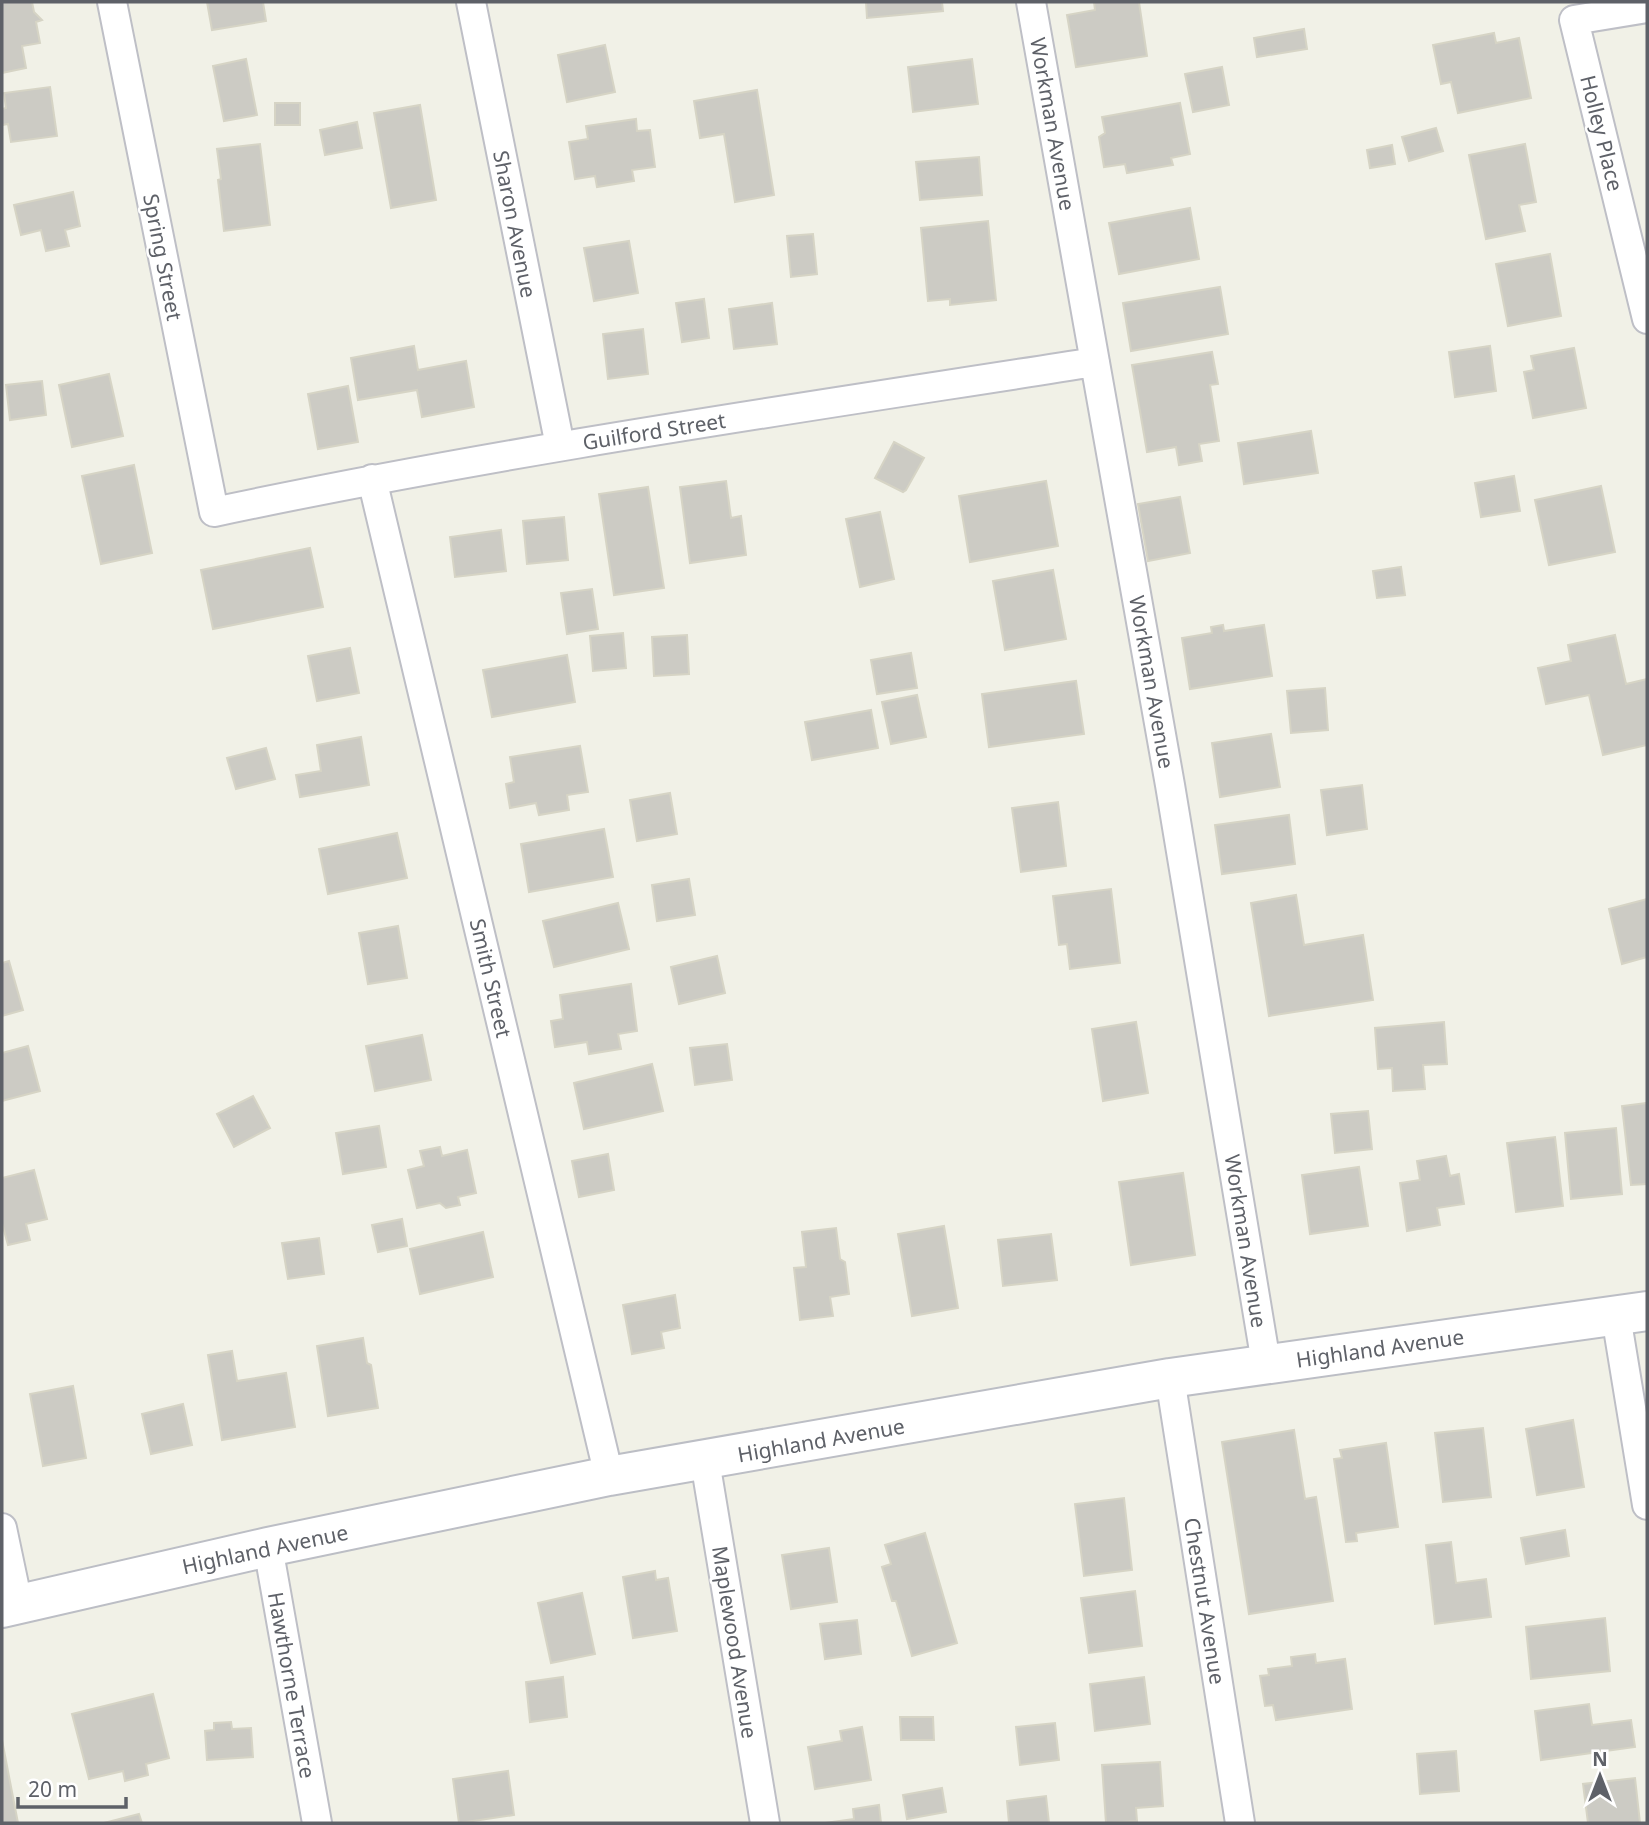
<svg xmlns="http://www.w3.org/2000/svg" width="1649" height="1825" font-family="'Noto Sans',sans-serif">
<style>
.building{fill:#cccbc4;stroke:#d6d4c5;stroke-width:2}
.lines{fill:none;stroke-linecap:round;stroke-linejoin:round}
.street-casing{stroke:#bebfc6;stroke-width:32}
.secondary-casing{stroke:#bcbec5;stroke-width:42}
.street{stroke:#fff;stroke-width:28}
.secondary{stroke:#fff;stroke-width:38}
.labels{text-anchor:middle;dominant-baseline:central;stroke-width:5;stroke-linejoin:round;paint-order:stroke}
.street-label{font-size:21px;fill:#5e6168;stroke:#fff}
</style>
<rect width="100%" height="100%" fill="#f1f1e7"/>
<path class="building" d="M 2,2 L 32,2 L 34,12 L 42,20 L 36,22 L 40,43 L 22,46 L 26,68 L 2,73 Z
M 207,2 L 263,2 L 266,21 L 212,30 Z
M 866,2 L 942,2 L 943,11 L 867,18 Z
M 1094,2 L 1139,2 L 1147,56 L 1076,67 L 1067,15 L 1095,10 Z
M 1304,29 L 1307,49 L 1257,57 L 1254,38 Z
M 1494,33 L 1496,43 L 1519,38 L 1531,98 L 1458,113 L 1451,82 L 1441,84 L 1433,45 Z
M 605,45 L 615,92 L 567,102 L 558,55 Z
M 246,59 L 257,115 L 224,121 L 213,66 Z
M 972,59 L 978,104 L 913,112 L 908,67 Z
M 1222,67 L 1229,105 L 1193,112 L 1185,74 Z
M 50,87 L 57,136 L 11,142 L 8,124 L 2,125 L 2,109 L 6,108 L 4,93 Z
M 757,90 L 774,195 L 735,202 L 724,134 L 700,138 L 694,101 Z
M 275,103 L 300,103 L 300,125 L 275,125 Z
M 1180,103 L 1190,154 L 1171,158 L 1173,165 L 1127,173 L 1125,164 L 1104,167 L 1099,137 L 1105,133 L 1102,117 Z
M 420,105 L 436,200 L 391,208 L 374,113 Z
M 636,119 L 637,131 L 650,130 L 655,167 L 632,170 L 634,181 L 597,187 L 595,176 L 575,179 L 569,142 L 588,139 L 586,126 Z
M 357,122 L 362,148 L 325,155 L 320,130 Z
M 1436,128 L 1443,151 L 1409,161 L 1402,137 Z
M 260,144 L 270,225 L 224,231 L 218,180 L 221,179 L 217,149 Z
M 1525,144 L 1536,202 L 1519,205 L 1525,231 L 1486,239 L 1469,155 Z
M 1392,145 L 1395,164 L 1370,168 L 1367,150 Z
M 979,157 L 982,195 L 920,200 L 916,162 Z
M 73,192 L 80,226 L 65,230 L 69,246 L 46,251 L 41,230 L 21,235 L 14,205 Z
M 1190,208 L 1199,259 L 1119,274 L 1109,223 Z
M 988,221 L 996,300 L 950,305 L 950,299 L 928,301 L 921,228 Z
M 813,234 L 817,274 L 791,277 L 787,236 Z
M 629,241 L 638,293 L 594,301 L 584,248 Z
M 1550,254 L 1561,316 L 1508,326 L 1496,264 Z
M 1220,287 L 1228,334 L 1131,351 L 1123,303 Z
M 704,299 L 709,338 L 682,342 L 676,303 Z
M 772,303 L 777,344 L 734,349 L 729,309 Z
M 643,329 L 648,374 L 608,379 L 603,334 Z
M 414,346 L 418,370 L 466,361 L 474,407 L 422,417 L 417,390 L 358,400 L 351,358 Z
M 1490,346 L 1496,391 L 1455,397 L 1449,352 Z
M 1574,348 L 1586,408 L 1533,418 L 1524,372 L 1534,370 L 1531,356 Z
M 1212,352 L 1218,384 L 1210,385 L 1219,441 L 1199,444 L 1202,461 L 1179,465 L 1176,447 L 1147,452 L 1132,365 Z
M 109,374 L 123,436 L 72,447 L 59,385 Z
M 42,381 L 46,415 L 10,420 L 6,385 Z
M 348,386 L 358,442 L 318,449 L 308,394 Z
M 1311,431 L 1318,473 L 1244,484 L 1238,443 Z
M 894,442 L 924,458 L 906,490 L 903,492 L 875,478 Z
M 134,465 L 152,553 L 101,564 L 82,476 Z
M 1514,476 L 1520,511 L 1481,517 L 1475,483 Z
M 726,481 L 731,518 L 741,516 L 746,555 L 690,563 L 680,487 Z
M 1046,481 L 1058,546 L 970,562 L 959,496 Z
M 1601,486 L 1615,552 L 1549,565 L 1535,500 Z
M 648,487 L 664,588 L 614,595 L 599,494 Z
M 1180,497 L 1190,553 L 1148,561 L 1138,504 Z
M 880,512 L 894,579 L 860,587 L 846,519 Z
M 564,517 L 568,560 L 527,564 L 523,521 Z
M 501,530 L 506,571 L 455,577 L 450,537 Z
M 310,548 L 323,607 L 213,629 L 201,570 Z
M 1401,567 L 1405,595 L 1377,598 L 1373,571 Z
M 1053,570 L 1066,639 L 1005,650 L 993,581 Z
M 592,589 L 598,629 L 567,634 L 561,593 Z
M 1223,625 L 1224,631 L 1264,625 L 1272,676 L 1190,689 L 1182,638 L 1212,633 L 1211,627 Z
M 623,633 L 626,668 L 593,671 L 590,636 Z
M 687,635 L 689,674 L 654,676 L 652,637 Z
M 1615,635 L 1626,684 L 1647,679 L 1647,745 L 1603,755 L 1589,695 L 1546,704 L 1538,668 L 1571,661 L 1568,645 Z
M 350,648 L 359,693 L 317,701 L 308,656 Z
M 911,653 L 917,688 L 877,694 L 871,660 Z
M 567,655 L 575,702 L 492,717 L 483,670 Z
M 1076,681 L 1084,734 L 989,747 L 982,694 Z
M 1325,688 L 1328,730 L 1291,733 L 1287,691 Z
M 917,695 L 926,737 L 891,744 L 882,702 Z
M 871,710 L 878,748 L 812,760 L 805,722 Z
M 1271,734 L 1280,787 L 1220,797 L 1212,743 Z
M 361,737 L 369,785 L 300,797 L 296,775 L 321,771 L 317,745 Z
M 580,746 L 588,792 L 567,795 L 569,810 L 539,815 L 536,803 L 510,808 L 506,784 L 514,782 L 510,757 Z
M 266,748 L 275,779 L 236,789 L 227,758 Z
M 1362,785 L 1367,829 L 1327,835 L 1321,790 Z
M 670,793 L 677,834 L 637,841 L 630,800 Z
M 1058,802 L 1066,866 L 1021,872 L 1012,808 Z
M 1289,815 L 1295,864 L 1222,874 L 1215,825 Z
M 604,829 L 613,877 L 529,892 L 521,844 Z
M 397,833 L 407,878 L 328,894 L 319,849 Z
M 689,879 L 695,915 L 657,921 L 652,885 Z
M 1111,889 L 1120,963 L 1070,969 L 1067,944 L 1059,945 L 1053,896 Z
M 1296,895 L 1304,945 L 1363,935 L 1373,1000 L 1269,1016 L 1251,903 Z
M 1647,899 L 1647,957 L 1622,964 L 1609,909 Z
M 618,903 L 629,949 L 554,967 L 543,921 Z
M 398,926 L 407,978 L 368,984 L 359,933 Z
M 717,956 L 725,993 L 679,1004 L 671,967 Z
M 9,961 L 23,1010 L 2,1016 L 2,963 Z
M 631,984 L 637,1031 L 618,1034 L 621,1049 L 589,1054 L 587,1042 L 555,1047 L 551,1021 L 563,1019 L 560,995 Z
M 1136,1022 L 1148,1093 L 1103,1101 L 1092,1029 Z
M 1444,1022 L 1447,1064 L 1423,1065 L 1425,1089 L 1393,1091 L 1392,1068 L 1378,1069 L 1375,1028 Z
M 422,1035 L 431,1080 L 375,1091 L 366,1046 Z
M 727,1044 L 732,1080 L 695,1085 L 690,1048 Z
M 28,1046 L 40,1091 L 2,1101 L 2,1053 Z
M 652,1064 L 663,1111 L 584,1129 L 574,1083 Z
M 253,1096 L 270,1128 L 234,1147 L 217,1114 Z
M 1647,1103 L 1647,1184 L 1631,1185 L 1622,1106 Z
M 1368,1111 L 1372,1149 L 1335,1153 L 1331,1114 Z
M 379,1126 L 386,1167 L 343,1174 L 336,1133 Z
M 1616,1128 L 1622,1194 L 1571,1199 L 1565,1133 Z
M 1555,1137 L 1563,1206 L 1516,1212 L 1507,1143 Z
M 440,1147 L 442,1156 L 467,1150 L 476,1193 L 458,1197 L 460,1205 L 446,1208 L 440,1203 L 417,1208 L 408,1170 L 424,1166 L 420,1151 Z
M 608,1154 L 614,1190 L 579,1197 L 572,1161 Z
M 1446,1156 L 1450,1176 L 1459,1174 L 1464,1204 L 1437,1208 L 1440,1225 L 1407,1231 L 1400,1183 L 1420,1180 L 1417,1161 Z
M 1359,1167 L 1368,1226 L 1310,1234 L 1302,1175 Z
M 34,1170 L 47,1219 L 26,1224 L 30,1240 L 8,1245 L 2,1223 L 2,1178 Z
M 1183,1173 L 1195,1255 L 1131,1265 L 1119,1182 Z
M 402,1219 L 407,1246 L 378,1252 L 372,1225 Z
M 944,1226 L 958,1308 L 912,1316 L 898,1234 Z
M 836,1228 L 840,1259 L 845,1262 L 849,1294 L 830,1297 L 833,1316 L 800,1320 L 794,1268 L 806,1267 L 802,1232 Z
M 483,1232 L 493,1277 L 420,1294 L 410,1249 Z
M 1051,1234 L 1057,1280 L 1003,1286 L 998,1240 Z
M 319,1238 L 324,1274 L 288,1279 L 282,1243 Z
M 675,1295 L 680,1328 L 661,1332 L 664,1348 L 632,1354 L 623,1305 Z
M 363,1338 L 367,1363 L 371,1365 L 378,1408 L 328,1416 L 317,1346 Z
M 232,1351 L 237,1381 L 286,1373 L 295,1427 L 222,1440 L 208,1355 Z
M 73,1386 L 86,1458 L 43,1466 L 30,1394 Z
M 183,1404 L 192,1445 L 151,1454 L 142,1414 Z
M 1573,1420 L 1584,1487 L 1537,1495 L 1526,1429 Z
M 1483,1428 L 1491,1497 L 1443,1502 L 1435,1433 Z
M 1294,1430 L 1305,1499 L 1316,1497 L 1333,1601 L 1249,1614 L 1222,1442 Z
M 1386,1443 L 1398,1527 L 1356,1533 L 1357,1541 L 1346,1542 L 1334,1459 L 1342,1458 L 1340,1450 Z
M 1124,1498 L 1132,1570 L 1084,1576 L 1075,1504 Z
M 1565,1530 L 1569,1556 L 1526,1564 L 1521,1538 Z
M 925,1533 L 957,1643 L 912,1656 L 896,1601 L 892,1601 L 882,1567 L 891,1564 L 885,1545 Z
M 1451,1542 L 1456,1583 L 1486,1579 L 1491,1617 L 1435,1624 L 1426,1545 Z
M 829,1548 L 837,1602 L 791,1609 L 782,1555 Z
M 655,1571 L 656,1580 L 668,1578 L 677,1631 L 633,1638 L 623,1577 Z
M 1135,1591 L 1142,1646 L 1089,1653 L 1081,1598 Z
M 582,1593 L 595,1654 L 551,1663 L 538,1603 Z
M 1605,1618 L 1610,1671 L 1531,1679 L 1526,1627 Z
M 857,1620 L 861,1654 L 825,1659 L 820,1624 Z
M 1315,1654 L 1316,1663 L 1345,1659 L 1352,1709 L 1276,1720 L 1273,1705 L 1265,1706 L 1260,1676 L 1269,1675 L 1268,1669 L 1292,1666 L 1291,1657 Z
M 563,1677 L 567,1717 L 530,1722 L 526,1682 Z
M 1144,1677 L 1150,1724 L 1095,1731 L 1090,1684 Z
M 153,1694 L 169,1758 L 146,1764 L 148,1775 L 125,1781 L 123,1771 L 89,1779 L 72,1714 Z
M 1589,1704 L 1592,1725 L 1631,1720 L 1635,1747 L 1541,1760 L 1535,1711 Z
M 900,1717 L 933,1717 L 934,1740 L 901,1740 Z
M 231,1722 L 232,1729 L 251,1728 L 253,1757 L 207,1760 L 205,1731 L 214,1730 L 214,1723 Z
M 1055,1723 L 1059,1760 L 1020,1765 L 1016,1727 Z
M 862,1727 L 871,1780 L 815,1789 L 808,1747 L 842,1741 L 840,1731 Z
M 2,1740 L 18,1823 L 2,1823 Z
M 1456,1751 L 1459,1791 L 1420,1794 L 1417,1754 Z
M 1160,1762 L 1163,1806 L 1136,1808 L 1137,1821 L 1106,1823 L 1102,1765 Z
M 508,1771 L 514,1815 L 459,1823 L 453,1779 Z
M 1635,1778 L 1640,1823 L 1588,1823 L 1583,1784 Z
M 942,1788 L 946,1812 L 907,1819 L 903,1795 Z
M 1046,1796 L 1049,1823 L 1009,1823 L 1007,1801 Z
M 879,1805 L 881,1823 L 825,1823 L 854,1819 L 853,1809 Z
M 139,1814 L 142,1823 L 104,1823 Z"/>
<g class="lines">
<g class="street-casing">
<path id="street" d="M 112,2 L 214,512 C 506,450 801,408 1095,362
M 471,2 L 560,446
M 1031,2 L 1170,785 L 1266,1363
M 1647,8 L 1574,20 L 1647,319
M 372,479 L 609,1476
M 1616,1316 L 1647,1505
M 1170,1378 L 1240,1823
M 705,1461 L 765,1823
M 2,1528 L 18,1604
M 268,1547 L 317,1823"/>
</g>
<g class="secondary-casing">
<path id="secondary" d="M 2,1608 L 268,1547 L 609,1476 L 1170,1378 L 1647,1311"/>
</g>
<use href="#street" class="street"/>
<use href="#secondary" class="secondary"/>
</g>
<g class="labels">
<g class="street-label">
<text transform="translate(1053 124) rotate(80)">Workman Avenue</text>
<text transform="translate(1602 133) rotate(76)">Holley Place</text>
<text transform="translate(515 224) rotate(79)">Sharon Avenue</text>
<text transform="translate(163 257) rotate(79)">Spring Street</text>
<text transform="translate(654 431) rotate(-9)">Guilford Street</text>
<text transform="translate(1152 682) rotate(80)">Workman Avenue</text>
<text transform="translate(491 978) rotate(77)">Smith Street</text>
<text transform="translate(1246 1241) rotate(81)">Workman Avenue</text>
<text transform="translate(1380 1348) rotate(-8)">Highland Avenue</text>
<text transform="translate(821 1440) rotate(-10)">Highland Avenue</text>
<text transform="translate(265 1549) rotate(-12)">Highland Avenue</text>
<text transform="translate(1205 1601) rotate(81)">Chestnut Avenue</text>
<text transform="translate(735 1642) rotate(81)">Maplewood Avenue</text>
<text transform="translate(292 1685) rotate(80)">Hawthorne Terrace</text>
</g>
</g>
<rect width="1649" height="1825" fill="none" stroke="#5e6168" stroke-width="7"/>
<g transform="translate(1600 1776)" stroke="#ffffff" stroke-width="5" paint-order="stroke">
<path d="M0-5L12 26L0 18L-12 26Z" fill="#5e6168"/>
<text y="-10" font-size="19" font-weight="bold" text-anchor="middle" fill="#5e6168">N</text>
</g>
<path d="M18 1797v10h108v-10" fill="none" stroke="#5e6168" stroke-width="3.5"/>
<text x="28" y="1797" font-size="21" fill="#5e6168" stroke="#ffffff" stroke-width="5" paint-order="stroke">20 m</text>
</svg>
